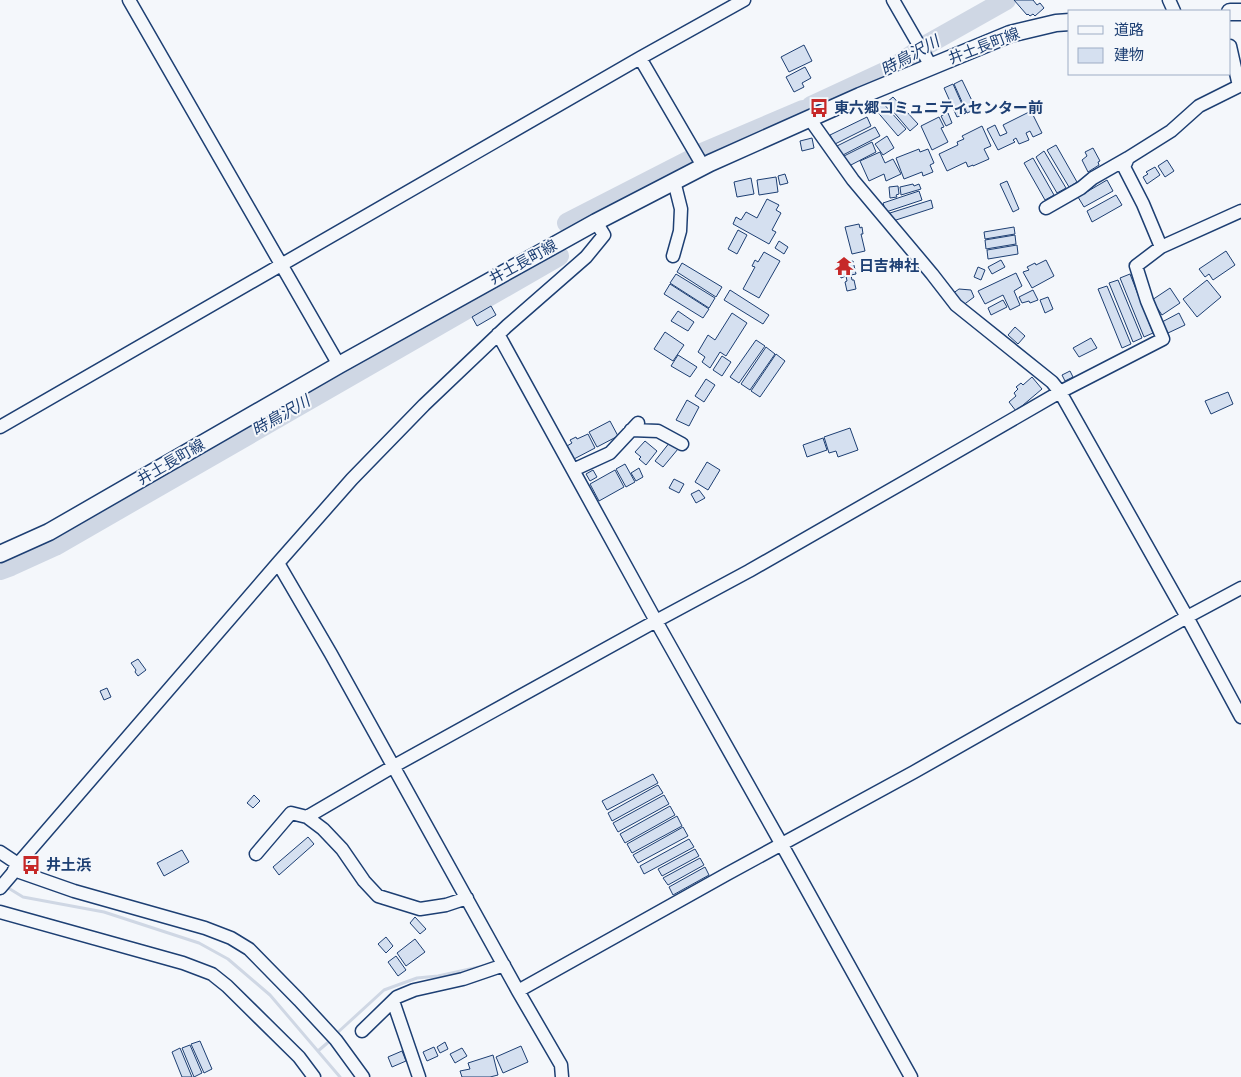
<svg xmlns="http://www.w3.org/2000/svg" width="1241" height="1077" font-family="'Nunito Sans','Noto Sans JP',sans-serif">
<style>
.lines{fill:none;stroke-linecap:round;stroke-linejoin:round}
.stream{stroke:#cfd7e4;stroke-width:3}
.river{stroke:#cfd7e4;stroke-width:20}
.building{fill:#d5e0f0;stroke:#1d3f73}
.minor-casing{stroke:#1d3f73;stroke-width:15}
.major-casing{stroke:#1d3f73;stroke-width:19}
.minor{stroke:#f4f7fb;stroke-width:12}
.major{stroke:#f4f7fb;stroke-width:16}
.labels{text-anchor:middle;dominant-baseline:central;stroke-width:4;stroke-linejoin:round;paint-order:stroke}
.street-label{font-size:15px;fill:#1d3f73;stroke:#f4f7fb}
.poi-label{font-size:15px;font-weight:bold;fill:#1d3f73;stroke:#f4f7fb;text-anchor:start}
.water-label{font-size:16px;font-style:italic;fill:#1d3f73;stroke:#f4f7fb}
</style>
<rect width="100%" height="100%" fill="#f4f7fb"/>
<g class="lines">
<path class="stream" d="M 5,886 L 23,897 L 104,912 L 199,943 L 228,959 L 270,995 L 340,1077
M 336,1034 L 384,990 L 417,978 L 438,976 L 479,967
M 318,1051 L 332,1039"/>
<path class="river" d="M 811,106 L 893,68 L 928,44 L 1006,0
M 702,153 L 803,110
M 567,223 L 692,159
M 0,570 L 11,566 L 55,546 L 559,256"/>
</g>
<path class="building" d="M 1014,0 L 1033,0 L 1037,5 L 1040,3 L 1044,8 L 1035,16 L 1033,14 L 1030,16 L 1028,14 L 1027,15 Z
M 804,45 L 812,61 L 789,72 L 781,57 Z
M 805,67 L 811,78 L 802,83 L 804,87 L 794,92 L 786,77 Z
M 962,80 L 976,109 L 967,113 L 954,84 Z
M 953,84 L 966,113 L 957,117 L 944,88 Z
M 893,97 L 918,124 L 910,131 L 886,103 Z
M 882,102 L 906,129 L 898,136 L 875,109 Z
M 1031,111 L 1042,133 L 1033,137 L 1030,131 L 1026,133 L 1029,140 L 1019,144 L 1016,138 L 1013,140 L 1015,142 L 998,150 L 987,129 L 995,125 L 1000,136 L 1007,133 L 1003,125 Z
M 948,113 L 952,123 L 946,126 L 941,116 Z
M 867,117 L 871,126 L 835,144 L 830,135 Z
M 939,117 L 944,127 L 941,128 L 948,142 L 932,150 L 921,126 Z
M 982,126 L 991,146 L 984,149 L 989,159 L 973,166 L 973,165 L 968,167 L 966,162 L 947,171 L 939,154 L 958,145 L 957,142 L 964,139 L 962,136 Z
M 875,127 L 880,136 L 841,156 L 837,146 Z
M 887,136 L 894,148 L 883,155 L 875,144 Z
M 812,138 L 814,148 L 802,151 L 800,141 Z
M 872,142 L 876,152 L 849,166 L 844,156 Z
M 1056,145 L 1077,182 L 1069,187 L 1047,150 Z
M 1093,148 L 1100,161 L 1098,162 L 1099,165 L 1088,172 L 1082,160 L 1087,156 L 1085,152 Z
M 919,149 L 920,152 L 928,149 L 934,163 L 930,165 L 933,172 L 923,176 L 922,172 L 904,179 L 896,158 Z
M 1044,151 L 1066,188 L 1057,193 L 1036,157 Z
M 880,152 L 885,163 L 893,159 L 901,174 L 886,181 L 884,174 L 869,181 L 860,161 Z
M 1033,158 L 1054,195 L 1045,200 L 1024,163 Z
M 1167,160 L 1174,171 L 1165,177 L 1158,166 Z
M 1155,167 L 1160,175 L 1147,184 L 1143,177 L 1148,174 L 1146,172 Z
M 785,174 L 788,183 L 780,185 L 778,176 Z
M 776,177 L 778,192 L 759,195 L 757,180 Z
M 751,178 L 754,194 L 737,197 L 734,182 Z
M 1107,180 L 1113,191 L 1084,207 L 1078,197 Z
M 1007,181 L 1019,209 L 1013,212 L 1000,184 Z
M 913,184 L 914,186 L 919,184 L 921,189 L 901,195 L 900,187 Z
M 898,186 L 899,194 L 896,195 L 897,197 L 890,198 L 889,187 Z
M 919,191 L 922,200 L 886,212 L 883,203 Z
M 1116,195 L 1122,205 L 1092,222 L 1087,211 Z
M 767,199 L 779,205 L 776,210 L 781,213 L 772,230 L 776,232 L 769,244 L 733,224 L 736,217 L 741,220 L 746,212 L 757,218 Z
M 931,200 L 933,208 L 893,221 L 890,213 Z
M 859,224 L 860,228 L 862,227 L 863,234 L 861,234 L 865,251 L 852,254 L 845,227 Z
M 1014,227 L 1015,234 L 985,239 L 984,232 Z
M 738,230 L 747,235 L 737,254 L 728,249 Z
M 1015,235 L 1016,244 L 986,249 L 985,240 Z
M 779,241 L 788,247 L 784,254 L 775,248 Z
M 1017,245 L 1018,254 L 988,259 L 987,250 Z
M 1226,251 L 1235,265 L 1213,280 L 1209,274 L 1205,277 L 1199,269 Z
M 764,252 L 780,261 L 759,298 L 743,289 L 755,267 L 752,266 L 755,260 L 758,262 Z
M 848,259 L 849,262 L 853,261 L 856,274 L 851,275 L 852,280 L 854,280 L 856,289 L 847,291 L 845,282 L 847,281 L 846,276 L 841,278 L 838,264 L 842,263 L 841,261 Z
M 1001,260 L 1005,267 L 992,274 L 988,267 Z
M 1046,260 L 1054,276 L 1032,288 L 1023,272 L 1029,270 L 1027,267 L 1035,263 L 1036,265 Z
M 682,263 L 722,287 L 716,297 L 677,272 Z
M 978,267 L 985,270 L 981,280 L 974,277 Z
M 1016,273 L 1022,286 L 1014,291 L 1020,305 L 1010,310 L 1003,295 L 985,304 L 978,291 Z
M 676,274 L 715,298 L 709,308 L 670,283 Z
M 1130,274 L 1153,333 L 1144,337 L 1120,278 Z
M 1118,280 L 1142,338 L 1133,342 L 1109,283 Z
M 1207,280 L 1221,297 L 1197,317 L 1183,299 Z
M 670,284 L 709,309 L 703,318 L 664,294 Z
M 1107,286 L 1131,344 L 1122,348 L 1098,289 Z
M 1170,288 L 1180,303 L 1162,315 L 1152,300 Z
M 959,289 L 971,290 L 974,297 L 962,306 L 952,294 Z
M 730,290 L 769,315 L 763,324 L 724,300 Z
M 1033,290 L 1038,300 L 1030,303 L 1029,301 L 1022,303 L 1019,297 Z
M 1048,297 L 1053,309 L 1045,313 L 1040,300 Z
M 1003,300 L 1007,307 L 991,315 L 988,308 Z
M 491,306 L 496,315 L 477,326 L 472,317 Z
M 678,311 L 694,322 L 688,331 L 671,321 Z
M 732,313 L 747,323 L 726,356 L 720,352 L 710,368 L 702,362 L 705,357 L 698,352 L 708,335 L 715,340 Z
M 1179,313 L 1185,325 L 1168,333 L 1162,322 Z
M 1015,327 L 1025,336 L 1018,344 L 1008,335 Z
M 665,332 L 684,345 L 673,361 L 654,349 Z
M 1091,338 L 1097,348 L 1079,357 L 1073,348 Z
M 756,340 L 765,346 L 739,383 L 730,377 Z
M 766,347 L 775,354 L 750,390 L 741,384 Z
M 776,354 L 785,361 L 760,397 L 751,391 Z
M 678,355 L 697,367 L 690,377 L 671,366 Z
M 722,356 L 731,362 L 722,376 L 713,370 Z
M 1070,371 L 1073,377 L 1065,381 L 1062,375 Z
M 1032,377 L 1042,389 L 1016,411 L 1009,402 L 1016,396 L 1014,393 L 1018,389 L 1016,387 L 1021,383 L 1023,385 Z
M 706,379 L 715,385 L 704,402 L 695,396 Z
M 1228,392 L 1233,404 L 1211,414 L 1205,401 Z
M 687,400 L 699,407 L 689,426 L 676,420 Z
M 610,421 L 618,436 L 597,447 L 589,432 Z
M 850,428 L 858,450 L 838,457 L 836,451 L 829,453 L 824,437 Z
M 588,434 L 595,448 L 574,459 L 567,446 L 572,443 L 570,440 L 576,437 L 577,439 Z
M 823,438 L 827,450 L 807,457 L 803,445 Z
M 645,441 L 657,451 L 646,465 L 639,459 L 641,457 L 635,452 Z
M 670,442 L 678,449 L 663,467 L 655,461 Z
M 707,462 L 720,470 L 708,490 L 695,482 Z
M 625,464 L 635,482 L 626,487 L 616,469 Z
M 639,468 L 643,477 L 636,481 L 631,473 Z
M 593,470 L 597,477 L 590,481 L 586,474 Z
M 615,470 L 624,487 L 599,501 L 590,484 Z
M 674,479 L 684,484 L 679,493 L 669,488 Z
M 699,490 L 705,498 L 696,503 L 691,494 Z
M 138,659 L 146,670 L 138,676 L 135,672 L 136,670 L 131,663 Z
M 107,688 L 111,697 L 104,700 L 100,691 Z
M 653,774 L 658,783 L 607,810 L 602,801 Z
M 658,785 L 663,793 L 612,821 L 608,813 Z
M 254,795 L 260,801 L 253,808 L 247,803 Z
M 664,795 L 669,804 L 618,832 L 613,823 Z
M 670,806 L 675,815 L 625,843 L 620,834 Z
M 677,816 L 682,826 L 632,853 L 627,844 Z
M 683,827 L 688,836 L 638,863 L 633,855 Z
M 308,837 L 314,844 L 279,875 L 273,867 Z
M 689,839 L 694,847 L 644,874 L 640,866 Z
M 695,849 L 699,856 L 662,876 L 658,869 Z
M 182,850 L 189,862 L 164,876 L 157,863 Z
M 700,858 L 704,865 L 668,885 L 663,878 Z
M 705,867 L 709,875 L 673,895 L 669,887 Z
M 415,917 L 426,929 L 420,934 L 410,923 Z
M 386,937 L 393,946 L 386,953 L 378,944 Z
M 415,939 L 425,952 L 406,966 L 397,953 Z
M 396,956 L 406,970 L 398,976 L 388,962 Z
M 200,1041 L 212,1069 L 204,1073 L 191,1044 Z
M 445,1042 L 448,1049 L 440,1053 L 437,1047 Z
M 190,1045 L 202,1073 L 194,1077 L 182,1048 Z
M 521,1046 L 528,1062 L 503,1073 L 496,1057 Z
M 434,1047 L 438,1056 L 427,1061 L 423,1052 Z
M 180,1048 L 192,1077 L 182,1077 L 172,1052 Z
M 462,1048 L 467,1056 L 455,1063 L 450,1054 Z
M 402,1051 L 406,1061 L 392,1067 L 388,1057 Z
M 493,1055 L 498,1075 L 490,1077 L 462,1077 L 460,1071 L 470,1069 L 468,1063 Z"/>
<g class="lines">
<g class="minor-casing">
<path id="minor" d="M 129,0 L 339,365
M 893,0 L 931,66
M 1169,0 L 1174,11
M 640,58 L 703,166
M 809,118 L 853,180 L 932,274 L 956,305 L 1052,382 L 1060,392 L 1187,617 L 1241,717
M 1046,208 L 1081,188 L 1093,178 L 1128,158
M 1161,247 L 1143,204 L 1124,167 L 1128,158 L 1171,131 L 1199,106 L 1239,86 L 1230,46
M 673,256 L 680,231 L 681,209 L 674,181
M 498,334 L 656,621 L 782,845 L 911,1077
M 0,427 L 640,58 L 744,0
M 631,430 L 658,431 L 682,444
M 573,470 L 610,453 L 638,423
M 278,563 L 331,654 L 518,991 L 561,1065 L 562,1077
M 0,852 L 18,864
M 256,854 L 291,813 L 307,817
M 14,870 L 74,891 L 205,928 L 231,938 L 249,949 L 299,1000 L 336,1040 L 363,1077
M 0,888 L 12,874 L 18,864 L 278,563 L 352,479 L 424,405 L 507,326 L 586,257 L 604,235 L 596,222
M 467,898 L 446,905 L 420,909 L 378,896 L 364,881 L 342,849 L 323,829 L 307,817 L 394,766 L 656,621 L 749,571 L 920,473 L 1060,392 L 1163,339 L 1147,301 L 1136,266 L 1161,247 L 1241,211
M 0,912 L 183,963 L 212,974 L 227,986 L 299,1057 L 314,1077
M 518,991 L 727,874 L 914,772 L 1187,617 L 1241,588
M 393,1001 L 419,1077
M 362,1031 L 397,997 L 414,990 L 463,979 L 504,965"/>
</g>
<g class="major-casing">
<path id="major" d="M 1230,12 L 1241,12
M 0,554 L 49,532 L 339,365 L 596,222 L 710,163 L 860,96 L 1010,34 L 1056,23 L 1070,22"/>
</g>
<use href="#minor" class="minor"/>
<use href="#major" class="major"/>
</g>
<defs>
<g id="bus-bare" transform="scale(1.5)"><path d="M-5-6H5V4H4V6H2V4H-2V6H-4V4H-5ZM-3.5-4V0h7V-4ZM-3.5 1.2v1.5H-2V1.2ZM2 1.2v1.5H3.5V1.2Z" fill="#c62828" stroke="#f4f7fb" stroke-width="2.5" paint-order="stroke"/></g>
<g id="temple-bare" transform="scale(1.5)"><path d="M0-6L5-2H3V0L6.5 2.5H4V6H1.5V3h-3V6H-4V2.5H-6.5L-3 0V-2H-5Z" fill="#c62828" stroke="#f4f7fb" stroke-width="2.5" paint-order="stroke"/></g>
</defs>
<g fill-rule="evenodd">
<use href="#bus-bare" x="819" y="108"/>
<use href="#temple-bare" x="844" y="266"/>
<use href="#bus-bare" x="31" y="865"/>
</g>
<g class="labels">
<g class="street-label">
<text transform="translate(984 46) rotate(-21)">井土長町線</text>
<text transform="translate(523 262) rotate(-29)">井土長町線</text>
<text transform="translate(171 462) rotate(-30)">井土長町線</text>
</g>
<g class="poi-label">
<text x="834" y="108">東六郷コミュニティセンター前</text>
<text x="859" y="266">日吉神社</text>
<text x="46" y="865">井土浜</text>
</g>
<g class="water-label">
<text transform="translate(910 56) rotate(-29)">時鳥沢川</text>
<text transform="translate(281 416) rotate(-30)">時鳥沢川</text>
</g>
</g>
<rect x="1068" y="10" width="162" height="65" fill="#f4f7fb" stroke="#9eadc5"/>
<rect x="1078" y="26" width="25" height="8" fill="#f4f7fb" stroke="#9eadc5"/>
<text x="1114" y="35" font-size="15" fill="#1d3f73">道路</text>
<rect x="1078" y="48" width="25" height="15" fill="#d5e0f0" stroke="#9eadc5"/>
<text x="1114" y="60" font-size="15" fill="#1d3f73">建物</text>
</svg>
